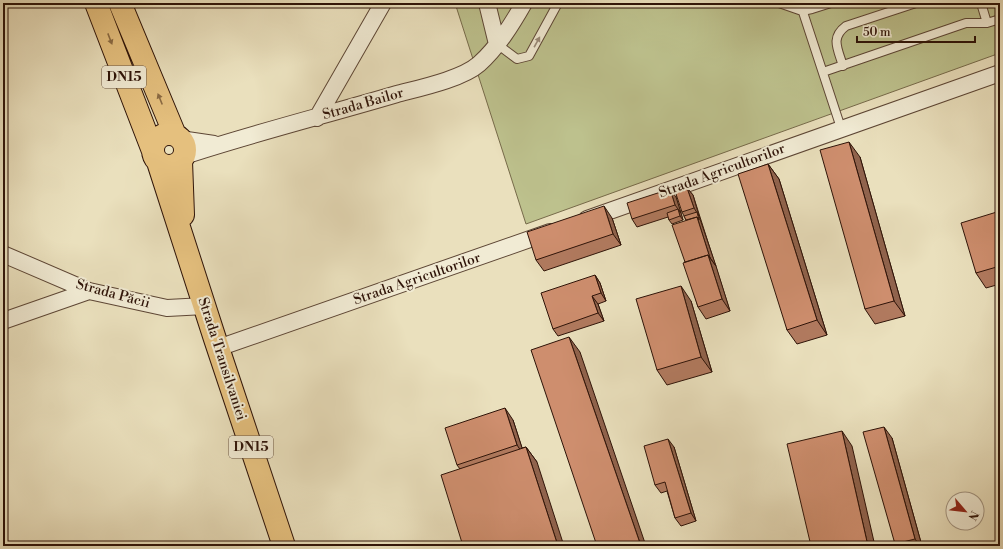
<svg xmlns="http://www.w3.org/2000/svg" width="1003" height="549" font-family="'Libre Bodoni',serif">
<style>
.green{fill:#bdc18d;stroke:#766a4a}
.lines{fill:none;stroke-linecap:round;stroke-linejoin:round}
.service-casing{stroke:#5d4635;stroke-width:10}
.minor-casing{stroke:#5d4635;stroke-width:18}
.primary-casing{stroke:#2e1308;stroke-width:24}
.service{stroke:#f1ebd4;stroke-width:8}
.minor{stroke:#f1ebd4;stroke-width:16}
.primary{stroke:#e5c07e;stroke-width:22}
.wall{fill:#b17a5f;stroke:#2e1308}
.shaded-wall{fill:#90634d;stroke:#2e1308}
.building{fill:#ce8e6e;stroke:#2e1308}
.oneway{fill:#8a6a43}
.oneway2{fill:#998a78}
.labels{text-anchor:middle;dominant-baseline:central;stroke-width:4;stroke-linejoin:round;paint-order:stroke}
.shield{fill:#f1ebd4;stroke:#685445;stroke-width:1}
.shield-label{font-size:13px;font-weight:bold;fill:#2e1308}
.street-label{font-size:14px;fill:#2e1308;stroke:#f1ebd4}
</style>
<rect width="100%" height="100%" fill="#eae0bd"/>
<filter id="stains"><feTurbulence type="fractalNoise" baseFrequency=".005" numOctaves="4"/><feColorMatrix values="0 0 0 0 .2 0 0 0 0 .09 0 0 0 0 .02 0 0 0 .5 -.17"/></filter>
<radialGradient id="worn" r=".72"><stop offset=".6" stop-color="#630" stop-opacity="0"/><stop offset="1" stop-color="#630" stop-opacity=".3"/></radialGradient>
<path class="green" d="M 455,3 L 1000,3 L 1000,53 L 526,224 Z"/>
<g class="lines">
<g class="service-casing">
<path id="service" d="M 779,3 L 802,11 L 812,9 L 831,3
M 800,3 L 841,128
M 981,3 L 987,23
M 497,44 L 517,59 L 529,56 L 558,3
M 843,66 C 838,49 830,38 846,26 L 916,3
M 823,72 L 966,23 L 987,23 L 1000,19"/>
</g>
<g class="minor-casing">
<path id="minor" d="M 487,3 L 497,44
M 317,118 L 383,3
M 180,139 L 214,144
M 184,156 C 254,133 326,115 397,94 C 420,88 462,79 479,64 C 498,47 512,24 524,3
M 587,219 L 1000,73
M 3,254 L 89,291 L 167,308 L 205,306
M 3,321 L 89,291
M 218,348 L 550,232"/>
</g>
<g class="primary-casing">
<path id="primary" d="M 96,3 L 153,151
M 120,3 L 175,135
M153 150a16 16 0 1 1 32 0a16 16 0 1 1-32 0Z
M 181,161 L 183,215
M 158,162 L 215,339 L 284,546"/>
</g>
<use href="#service" class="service"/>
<use href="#minor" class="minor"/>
<use href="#primary" class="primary"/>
</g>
<path class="wall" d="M 860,157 L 905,316 L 875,324 L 865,309 Z
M 768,164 L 779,179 L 827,335 L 797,344 L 787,330 Z
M 687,188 L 693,195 L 730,311 L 706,319 L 698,307 L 685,262 L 686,220 L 682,212 Z
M 676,197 L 683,220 L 672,224 L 669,220 L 668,217 L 637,227 L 632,219 Z
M 1000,211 L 1000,284 L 986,288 L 976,273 Z
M 612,218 L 621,245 L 544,271 L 536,260 Z
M 595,275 L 600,283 L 606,301 L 598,304 L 604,321 L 558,336 L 553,329 Z
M 691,301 L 712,372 L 667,385 L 657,370 Z
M 513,420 L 522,448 L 526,447 L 537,462 L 460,469 L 457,465 Z
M 892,438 L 922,546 L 896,546 L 895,544 Z
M 674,447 L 696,521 L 681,526 L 675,518 L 667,491 L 661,493 L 655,485 Z"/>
<path class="shaded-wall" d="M 849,142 L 860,157 L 905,316 L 894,301 Z
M 768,164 L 779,179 L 827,335 L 817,320 Z
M 687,188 L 693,195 L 699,216 L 694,208 Z
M 670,189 L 676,197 L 681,213 L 675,205 Z
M 604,206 L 612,218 L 621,245 L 613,234 Z
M 678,209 L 681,213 L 683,220 L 680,216 Z
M 697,212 L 699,216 L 716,266 L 710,258 L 697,217 Z
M 708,255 L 716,266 L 730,311 L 722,299 Z
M 595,275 L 600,283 L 606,301 L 601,293 Z
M 681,286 L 691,301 L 712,372 L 701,357 Z
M 592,296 L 598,304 L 604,321 L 598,313 Z
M 569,337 L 580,352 L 646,546 L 641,546 Z
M 505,408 L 513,420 L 525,457 L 517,445 Z
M 884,427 L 892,438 L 922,546 L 920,546 L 915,539 Z
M 842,431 L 852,446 L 875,546 L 868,546 Z
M 668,439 L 674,447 L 696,521 L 691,513 Z
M 526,447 L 537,462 L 564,546 L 558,546 Z"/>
<path class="building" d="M 849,142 L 894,301 L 865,309 L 820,150 Z
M 768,164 L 817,320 L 787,330 L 738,174 Z
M 687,188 L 694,208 L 682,212 L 675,191 Z
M 670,189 L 675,205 L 632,219 L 627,203 Z
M 604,206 L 613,234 L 536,260 L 527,232 Z
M 678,209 L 680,216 L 669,220 L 667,213 Z
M 1000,211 L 1000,266 L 976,273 L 961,223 Z
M 697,212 L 699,220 L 697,217 L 686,220 L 684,216 Z
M 697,217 L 710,258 L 708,255 L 685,262 L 672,225 Z
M 708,255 L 722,299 L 698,307 L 683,263 Z
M 595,275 L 601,293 L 592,296 L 598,313 L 553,329 L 541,293 Z
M 681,286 L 701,357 L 657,370 L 636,299 Z
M 569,337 L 641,546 L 597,546 L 531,350 Z
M 505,408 L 517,445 L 457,465 L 445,428 Z
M 884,427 L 915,539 L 895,544 L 863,432 Z
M 842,431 L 868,546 L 811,546 L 787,444 Z
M 668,439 L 691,513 L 675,518 L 665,482 L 655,485 L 644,446 Z
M 526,447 L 558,546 L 463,546 L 441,475 Z
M 667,542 L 668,546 L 652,546 Z"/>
<defs><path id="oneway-solid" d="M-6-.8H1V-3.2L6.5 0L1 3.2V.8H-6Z"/></defs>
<g class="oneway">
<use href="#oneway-solid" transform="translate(110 39) rotate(69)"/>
<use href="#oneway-solid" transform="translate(160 99) rotate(-112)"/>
</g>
<use class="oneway2" href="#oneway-solid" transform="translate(537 42) rotate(-61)"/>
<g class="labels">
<g class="shield">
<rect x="102" y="66" width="44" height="22" rx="3"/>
<rect x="229" y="436" width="44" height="22" rx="3"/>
</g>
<g class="shield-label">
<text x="124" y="77">DN15</text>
<text x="251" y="447">DN15</text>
</g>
<g class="street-label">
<text transform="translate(363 104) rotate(-16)">Strada Bailor</text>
<text transform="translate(722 171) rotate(-20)">Strada Agricultorilor</text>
<text transform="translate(417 279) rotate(-19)">Strada Agricultorilor</text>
<text transform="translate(113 294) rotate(15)">Strada Păcii</text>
<text transform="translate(222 359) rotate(72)">Strada Transilvaniei</text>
</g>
</g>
<rect width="1003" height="549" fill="none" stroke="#eae0bd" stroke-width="16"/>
<rect x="4" y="4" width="995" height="541" fill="none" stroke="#2e1308" stroke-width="2"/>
<rect x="8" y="8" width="987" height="533" fill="none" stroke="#2e1308"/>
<g transform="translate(965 511) rotate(118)"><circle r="19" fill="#f1ebd4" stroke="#a39582"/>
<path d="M0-3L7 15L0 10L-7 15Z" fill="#8f2418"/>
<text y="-6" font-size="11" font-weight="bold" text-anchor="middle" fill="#2e1308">N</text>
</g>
<path d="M857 36v6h118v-6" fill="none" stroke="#2e1308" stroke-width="2"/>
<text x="863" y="36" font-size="12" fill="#2e1308" stroke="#f1ebd4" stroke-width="3" paint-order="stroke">50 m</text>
<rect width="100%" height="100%" filter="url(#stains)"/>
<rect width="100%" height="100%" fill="url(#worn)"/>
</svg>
